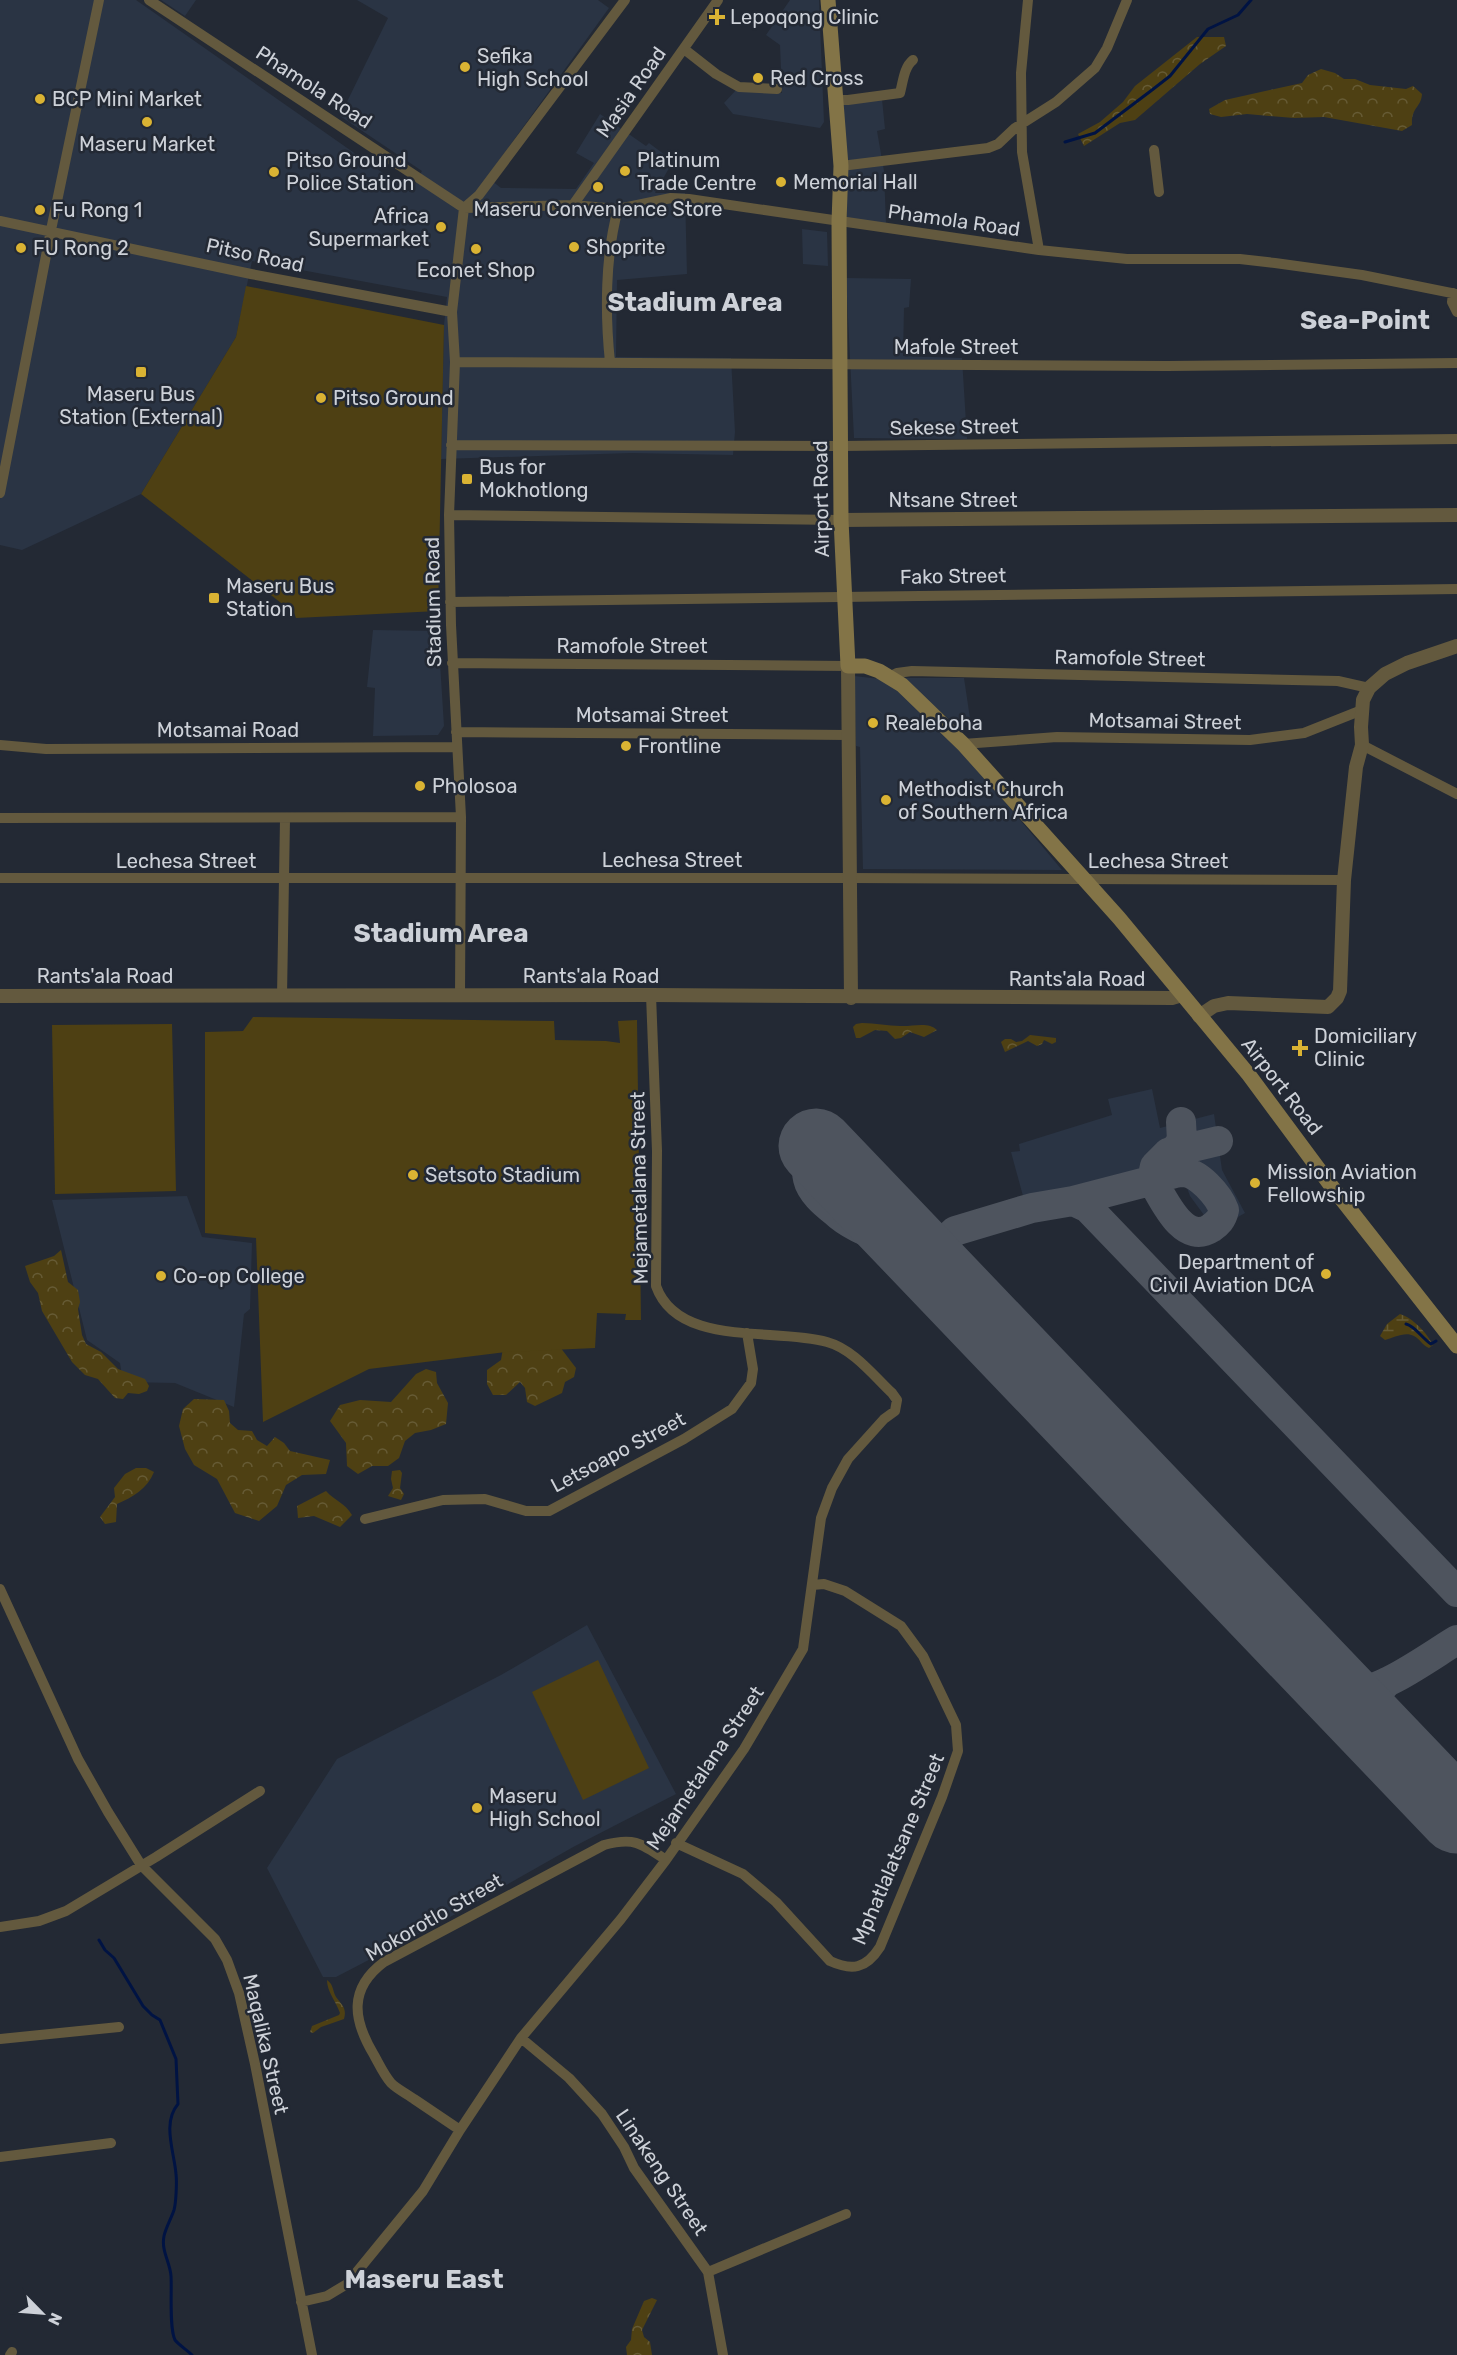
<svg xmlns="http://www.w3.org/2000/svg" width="1457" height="2355" font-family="Rubik,sans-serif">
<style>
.built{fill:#2a3444}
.forest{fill:url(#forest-crowns)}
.wetland{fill:url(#wetland-marsh)}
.pitch{fill:#4e4013}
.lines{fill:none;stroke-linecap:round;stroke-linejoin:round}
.stream{stroke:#001343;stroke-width:3}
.taxiway{stroke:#4e545e;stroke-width:30}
.runway{stroke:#4e545e;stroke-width:75}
.minor{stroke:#63593e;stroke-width:10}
.tertiary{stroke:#63593e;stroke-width:14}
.secondary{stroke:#837447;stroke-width:15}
.poi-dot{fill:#dab333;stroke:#232934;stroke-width:2}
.labels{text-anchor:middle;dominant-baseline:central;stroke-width:5;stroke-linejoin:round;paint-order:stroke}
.poi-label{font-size:20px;fill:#cdd1d8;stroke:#232934;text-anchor:start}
.street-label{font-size:20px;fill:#cdd1d8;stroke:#232934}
.district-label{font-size:26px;font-weight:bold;fill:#cdd1d8;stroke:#232934}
</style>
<defs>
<pattern id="forest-crowns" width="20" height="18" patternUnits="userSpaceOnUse" patternTransform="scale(1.5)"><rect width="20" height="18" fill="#4e4013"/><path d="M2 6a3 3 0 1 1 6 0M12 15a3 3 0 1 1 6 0" fill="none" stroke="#665b35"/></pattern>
<pattern id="wetland-marsh" width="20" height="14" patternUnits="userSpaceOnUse" patternTransform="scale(1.5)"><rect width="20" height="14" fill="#4e4013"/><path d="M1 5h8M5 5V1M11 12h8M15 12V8" fill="none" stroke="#665b35"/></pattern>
</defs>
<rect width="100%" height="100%" fill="#232934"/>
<path class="built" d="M 0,0 L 136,0 L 410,192 L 422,171 L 340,116 L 388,18 L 357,0 L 598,0 L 609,8 L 487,177 L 501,188 L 576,189 L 594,163 L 576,153 L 600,114 L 646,146 L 649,143 L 673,161 L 655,193 L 685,193 L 687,274 L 617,280 L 616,357 L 731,358 L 735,432 L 733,455 L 631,453 L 441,459 L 444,325 L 447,297 L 252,261 L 236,337 L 141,494 L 22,550 L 0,545 Z
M 161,0 L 196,0 L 185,16 Z
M 790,0 L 819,0 L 824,122 L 820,128 L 733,114 L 724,103 L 736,90 L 782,93 L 780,45 L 766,35 Z
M 882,99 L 885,129 L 877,131 L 884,171 L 886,224 L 847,218 L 842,103 Z
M 802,229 L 827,232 L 828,266 L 803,264 Z
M 846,278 L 911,279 L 909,307 L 904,308 L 903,356 L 962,358 L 967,439 L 854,438 Z
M 373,630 L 438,631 L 444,726 L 438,735 L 373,736 L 375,688 L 367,687 Z
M 854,676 L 880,679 L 912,700 L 959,747 L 1062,870 L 863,869 L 860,747 L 856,746 Z
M 906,678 L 964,678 L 971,725 L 957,726 L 906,682 Z
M 1152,1089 L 1160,1128 L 1214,1114 L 1222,1170 L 1245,1213 L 1215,1230 L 1190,1196 L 1184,1180 L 1036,1222 L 1029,1196 L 1023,1196 L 1011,1152 L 1020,1151 L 1019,1144 L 1112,1115 L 1108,1099 Z
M 187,1196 L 202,1237 L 252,1243 L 250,1309 L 244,1314 L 234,1407 L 175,1383 L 123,1382 L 120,1363 L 87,1340 L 52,1200 Z
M 587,1625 L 676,1794 L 575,1846 L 436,1925 L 336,1977 L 323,1977 L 267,1868 L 337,1759 L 501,1675 Z"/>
<path class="forest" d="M 1197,37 L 1224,37 L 1226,46 L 1200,64 L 1135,120 L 1120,123 L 1084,146 L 1078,134 L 1100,122 L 1123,102 L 1135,86 Z
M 1321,69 L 1335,73 L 1344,79 L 1355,79 L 1370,85 L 1406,89 L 1413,86 L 1422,94 C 1421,108 1411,107 1412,125 L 1402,131 L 1324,117 L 1294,118 L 1247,114 L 1221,117 L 1210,114 L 1209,109 L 1225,100 L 1302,83 L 1308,75 Z
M 862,1023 C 875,1023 888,1026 900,1026 C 912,1027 928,1021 937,1030 L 924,1037 L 910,1032 L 901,1038 L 895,1039 L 887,1031 L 875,1030 L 860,1038 L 856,1038 L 853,1027 L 856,1024 Z
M 1030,1035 L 1056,1038 L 1056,1042 L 1052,1044 L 1044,1040 L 1042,1044 L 1037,1046 L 1028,1041 L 1005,1052 L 1001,1042 L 1005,1039 L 1011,1039 L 1016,1042 L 1022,1041 Z
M 61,1250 L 68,1282 L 78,1290 L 80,1302 L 78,1309 L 82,1335 L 86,1344 L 101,1352 L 118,1369 L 145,1379 L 149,1386 L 147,1391 L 139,1394 L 128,1393 L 123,1399 L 115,1398 L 98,1379 L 85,1375 L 72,1362 L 42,1311 L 38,1293 L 30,1282 L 25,1266 L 54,1256 Z
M 560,1347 L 576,1368 L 574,1377 L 565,1382 L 562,1393 L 535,1406 L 527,1402 L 525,1388 L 520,1382 L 506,1395 L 493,1395 L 487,1384 L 487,1370 L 501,1360 L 503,1348 Z
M 426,1369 L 436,1372 L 437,1383 L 448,1403 L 446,1424 L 431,1430 L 415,1433 L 405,1441 L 399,1458 L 388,1466 L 372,1466 L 358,1474 L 347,1466 L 346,1443 L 330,1421 L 340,1405 L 360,1400 L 391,1402 L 416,1374 Z
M 194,1399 L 224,1400 L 229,1411 L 230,1423 L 238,1430 L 252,1431 L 257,1440 L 267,1446 L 275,1437 L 284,1443 L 290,1451 L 330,1460 L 326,1474 L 302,1475 L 286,1485 L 277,1506 L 259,1521 L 235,1513 L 217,1479 L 194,1465 L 185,1449 L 179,1426 L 183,1409 Z
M 136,1468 L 146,1468 L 154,1472 C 147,1489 133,1497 117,1504 L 116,1522 L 105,1524 L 100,1517 L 115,1497 L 114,1488 L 125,1474 Z
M 400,1470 L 402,1473 L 400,1488 L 404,1494 L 401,1500 L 388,1496 L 393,1488 L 391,1479 L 392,1471 Z
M 326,1491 C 335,1501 345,1503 352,1515 L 340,1527 L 314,1516 L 298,1518 L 297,1506 Z
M 327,1980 C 334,1985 332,1990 336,1997 C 342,2005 347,2008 344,2019 L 321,2027 L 313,2033 L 310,2032 L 312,2026 L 339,2015 L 340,2013 C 336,2001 327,1992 327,1980 Z
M 652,2298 L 657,2300 L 642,2330 L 644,2337 L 650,2342 L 652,2355 L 627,2355 L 626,2347 L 631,2340 L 632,2329 L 644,2301 Z"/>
<path class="wetland" d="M 1400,1314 C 1413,1318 1427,1333 1433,1345 L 1429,1348 C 1422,1345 1420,1339 1414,1336 C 1405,1331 1393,1338 1385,1340 L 1380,1336 L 1387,1324 Z"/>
<path class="pitch" d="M 246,286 L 444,325 L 438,611 L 296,618 L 294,613 L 141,494 L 236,337 Z
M 253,1017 L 554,1021 L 555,1040 L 606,1041 L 620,1043 L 618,1021 L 637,1020 L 641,1320 L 625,1320 L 626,1314 L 597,1313 L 595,1348 L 506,1352 L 369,1369 L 263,1422 L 256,1238 L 205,1233 L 205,1032 L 243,1031 Z
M 172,1024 L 176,1191 L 55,1194 L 52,1025 Z
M 598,1660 L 649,1768 L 583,1800 L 532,1692 Z"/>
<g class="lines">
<path class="stream" d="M 1065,142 L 1095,133 L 1152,90 L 1170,76 L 1208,29 L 1238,15 L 1251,0
M 1406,1324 C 1415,1326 1422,1338 1431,1344 L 1436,1341
M 99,1940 L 105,1950 L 114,1958 L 143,2006 L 152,2015 L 160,2020 L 176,2059 L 178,2104 C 162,2123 174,2151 176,2174 C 177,2182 176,2203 174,2210 C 171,2219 166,2227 164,2236 C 161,2251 170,2262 171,2276 C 172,2290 169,2328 175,2340 C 179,2345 187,2350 192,2355"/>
<path class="taxiway" d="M 1181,1122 L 1182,1141 L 1175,1150 L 1168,1153 L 1218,1141
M 864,1196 L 847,1157 C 828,1146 802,1154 808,1179 C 811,1192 824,1203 834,1211 C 858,1234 892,1238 920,1255
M 1073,1201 C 1099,1194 1124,1188 1150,1181 C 1159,1178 1171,1173 1181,1172 C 1198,1171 1219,1196 1224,1210 C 1222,1219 1218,1223 1211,1228 C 1183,1246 1163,1198 1152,1180 L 1155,1166 L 1168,1153
M 947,1283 C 940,1264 938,1245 955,1231 L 1032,1208 L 1073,1201 L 1088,1208 L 1457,1592
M 1325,1678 C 1335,1684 1345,1691 1356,1691 C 1382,1692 1433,1654 1457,1640
M 1379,1734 C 1375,1715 1371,1697 1387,1682"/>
<path class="runway" d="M 816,1146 L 1457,1816"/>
<path class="minor" d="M 149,0 L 464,208 L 573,205 L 618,209 L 671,198 L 689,199 L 1039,250 L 1127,259 L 1240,259 L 1275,263 L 1362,275 L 1457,294
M 1028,0 L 1021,73 L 1022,152 L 1039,250
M 684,49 L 716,74 L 739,87 L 777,89
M 835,100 L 848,100 L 900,93 C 903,82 904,67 913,60
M 1154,150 L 1159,192
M 841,166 L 988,148 L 998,144 L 1015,128 L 1056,102 L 1095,68 L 1107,48 L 1127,0
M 573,205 L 718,0
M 0,221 L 251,274 L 452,312
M 1453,293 L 1452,302 L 1457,312
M 455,362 L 1167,366 L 1457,363
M 610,362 C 605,314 605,256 618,209
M 451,445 L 841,446 L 1457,439
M 0,493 L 51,230 L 99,0
M 449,515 L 841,520
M 450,602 L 1457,589
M 452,663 L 848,666
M 889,677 L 897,673 L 912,671 L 1338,681 L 1369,688
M 456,732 L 848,735
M 963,744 L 1057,737 L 1250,740 L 1304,733 L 1362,710
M 0,745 L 46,749 L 456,747
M 1362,745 L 1457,794
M 0,818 L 461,817
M 0,878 L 849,878 L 1344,880
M 282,996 L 285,819
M 460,996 L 461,817 L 451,625 L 449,515 L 455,362 L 452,312 L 464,208 L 479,195 L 625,0
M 365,1519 L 443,1500 L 485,1499 L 526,1511 L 549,1511 L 684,1439 L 732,1409 L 751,1383 L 753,1369 L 747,1333
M 0,1589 L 78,1759 L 108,1812 L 141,1865 L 215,1939 L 227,1960 L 239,1993 L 255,2064 L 312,2355
M 676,1843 L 743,1874 L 776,1902 L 830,1961 C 852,1971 866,1969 880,1947 L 942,1797 L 958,1751 L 956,1725 L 923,1656 L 901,1626 L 845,1591 L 824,1584 L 812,1585
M 0,1927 L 39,1921 L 66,1911 L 156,1857 L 260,1791
M 521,2038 L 569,2078 L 602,2114 L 624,2147 L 634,2168 L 708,2272 L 723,2355
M 0,2039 L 119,2027
M 460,2130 C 445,2120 429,2109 414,2099 C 407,2094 397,2089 391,2083 C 384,2075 379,2064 374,2055 C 353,2020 348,1989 384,1962 L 604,1845 C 634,1837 641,1843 666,1860
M 0,2157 L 111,2143
M 708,2272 L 846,2214
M 301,2302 L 327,2296 L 347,2284 L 423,2191 L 460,2130 L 521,2038 L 621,1919 L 666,1860 L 744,1749 L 803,1649 L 821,1518 L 832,1488 L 848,1459 L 884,1419 L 895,1411 L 897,1400 L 892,1393 C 873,1375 853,1349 827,1342 C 775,1327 678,1348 656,1286 L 657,1151 L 651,995
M 10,2355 L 12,2352"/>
<path class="tertiary" d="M 841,520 L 1457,515
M 848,666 L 851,998
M 0,996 L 651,995 L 1172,998 L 1182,995
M 1199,1016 L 1214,1006 L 1228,1003 L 1328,1007 L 1337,998 L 1340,991 L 1344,880 L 1356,767 L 1362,745 L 1361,727 L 1363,700 L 1369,688 L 1385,674 L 1407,663 L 1457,646"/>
<path class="secondary" d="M 828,0 L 841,166 L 839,222 L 841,520 L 848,666 L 865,666 L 879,671 L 902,685 L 963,744 L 1119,918 L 1249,1075 L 1329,1183 L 1457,1346"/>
</g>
<g class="poi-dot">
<path d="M714 8h6v6h6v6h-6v6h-6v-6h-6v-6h6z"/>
<circle cx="465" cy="67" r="6"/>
<circle cx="758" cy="78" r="6"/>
<circle cx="40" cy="99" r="6"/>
<circle cx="147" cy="122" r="6"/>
<circle cx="625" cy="171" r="6"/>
<circle cx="274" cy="172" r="6"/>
<circle cx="781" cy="182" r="6"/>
<circle cx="598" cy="187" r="6"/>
<circle cx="40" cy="210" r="6"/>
<circle cx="441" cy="227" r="6"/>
<circle cx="574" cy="247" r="6"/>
<circle cx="21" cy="248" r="6"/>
<circle cx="476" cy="249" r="6"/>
<rect x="135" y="366" width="12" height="12" rx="3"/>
<circle cx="321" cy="398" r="6"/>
<rect x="461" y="473" width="12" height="12" rx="3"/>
<rect x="208" y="592" width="12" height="12" rx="3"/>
<circle cx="873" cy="723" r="6"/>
<circle cx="626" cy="746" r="6"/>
<circle cx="420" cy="786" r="6"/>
<circle cx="886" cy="800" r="6"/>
<path d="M1297 1039h6v6h6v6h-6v6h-6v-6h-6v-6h6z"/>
<circle cx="413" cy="1175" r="6"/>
<circle cx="1255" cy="1183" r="6"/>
<circle cx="1326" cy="1274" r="6"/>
<circle cx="161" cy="1276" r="6"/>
<circle cx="477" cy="1808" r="6"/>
</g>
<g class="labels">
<g class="poi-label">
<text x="730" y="17">Lepoqong Clinic</text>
<text x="477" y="56">Sefika<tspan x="477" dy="23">High School</tspan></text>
<text x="770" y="78">Red Cross</text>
<text x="52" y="99">BCP Mini Market</text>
<text x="147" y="144" text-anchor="middle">Maseru Market</text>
<text x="286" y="160">Pitso Ground<tspan x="286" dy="23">Police Station</tspan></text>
<text x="637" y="160">Platinum<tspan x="637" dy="23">Trade Centre</tspan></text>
<text x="793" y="182">Memorial Hall</text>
<text x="598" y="209" text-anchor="middle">Maseru Convenience Store</text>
<text x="52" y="210">Fu Rong 1</text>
<text x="429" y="216" text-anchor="end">Africa<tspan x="429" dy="23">Supermarket</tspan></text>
<text x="586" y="247">Shoprite</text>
<text x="33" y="248">FU Rong 2</text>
<text x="476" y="270" text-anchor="middle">Econet Shop</text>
<text x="141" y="394" text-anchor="middle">Maseru Bus<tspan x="141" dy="23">Station (External)</tspan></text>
<text x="333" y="398">Pitso Ground</text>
<text x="479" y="467">Bus for<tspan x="479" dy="23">Mokhotlong</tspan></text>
<text x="226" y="586">Maseru Bus<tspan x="226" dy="23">Station</tspan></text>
<text x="885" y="723">Realeboha</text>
<text x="638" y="746">Frontline</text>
<text x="432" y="786">Pholosoa</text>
<text x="898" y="789">Methodist Church<tspan x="898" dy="23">of Southern Africa</tspan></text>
<text x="1314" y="1036">Domiciliary<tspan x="1314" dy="23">Clinic</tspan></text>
<text x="1267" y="1172">Mission Aviation<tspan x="1267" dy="23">Fellowship</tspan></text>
<text x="425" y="1175">Setsoto Stadium</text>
<text x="1314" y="1262" text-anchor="end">Department of<tspan x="1314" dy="23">Civil Aviation DCA</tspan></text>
<text x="173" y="1276">Co-op College</text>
<text x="489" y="1796">Maseru<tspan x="489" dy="23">High School</tspan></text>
</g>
<g class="street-label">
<text transform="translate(314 87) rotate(33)">Phamola Road</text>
<text transform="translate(631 92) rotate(-55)">Masia Road</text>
<text transform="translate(954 220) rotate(8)">Phamola Road</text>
<text transform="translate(255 255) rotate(12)">Pitso Road</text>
<text x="956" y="347">Mafole Street</text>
<text transform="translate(954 427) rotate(-1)">Sekese Street</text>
<text transform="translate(821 499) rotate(-91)">Airport Road</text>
<text x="953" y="500">Ntsane Street</text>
<text transform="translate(953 576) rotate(-1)">Fako Street</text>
<text transform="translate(433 602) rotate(-91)">Stadium Road</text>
<text x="632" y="646">Ramofole Street</text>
<text transform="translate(1130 658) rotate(1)">Ramofole Street</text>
<text x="652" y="715">Motsamai Street</text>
<text transform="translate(1165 721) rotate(1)">Motsamai Street</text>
<text x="228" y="730">Motsamai Road</text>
<text x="672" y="860">Lechesa Street</text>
<text x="186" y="861">Lechesa Street</text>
<text x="1158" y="861">Lechesa Street</text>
<text x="105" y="976">Rants'ala Road</text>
<text x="591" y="976">Rants'ala Road</text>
<text x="1077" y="979">Rants'ala Road</text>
<text transform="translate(1282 1086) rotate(52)">Airport Road</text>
<text transform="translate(639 1188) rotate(-91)">Mejametalana Street</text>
<text transform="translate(618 1452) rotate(-28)">Letsoapo Street</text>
<text transform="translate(705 1768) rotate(-56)">Mejametalana Street</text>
<text transform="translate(898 1849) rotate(-67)">Mphatlalatsane Street</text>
<text transform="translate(434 1917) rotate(-30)">Mokorotlo Street</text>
<text transform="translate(266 2044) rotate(77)">Maqalika Street</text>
<text transform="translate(662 2172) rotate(56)">Linakeng Street</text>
</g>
<g class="district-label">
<text x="695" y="302">Stadium Area</text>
<text x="1365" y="320">Sea-Point</text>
<text x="441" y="933">Stadium Area</text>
<text x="424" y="2279">Maseru East</text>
</g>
</g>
<g transform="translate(42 2313) rotate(115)" stroke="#232934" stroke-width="4.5" paint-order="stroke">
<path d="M0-4.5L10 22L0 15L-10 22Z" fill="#cdd1d8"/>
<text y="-9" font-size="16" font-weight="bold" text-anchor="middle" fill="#cdd1d8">N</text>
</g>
</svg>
